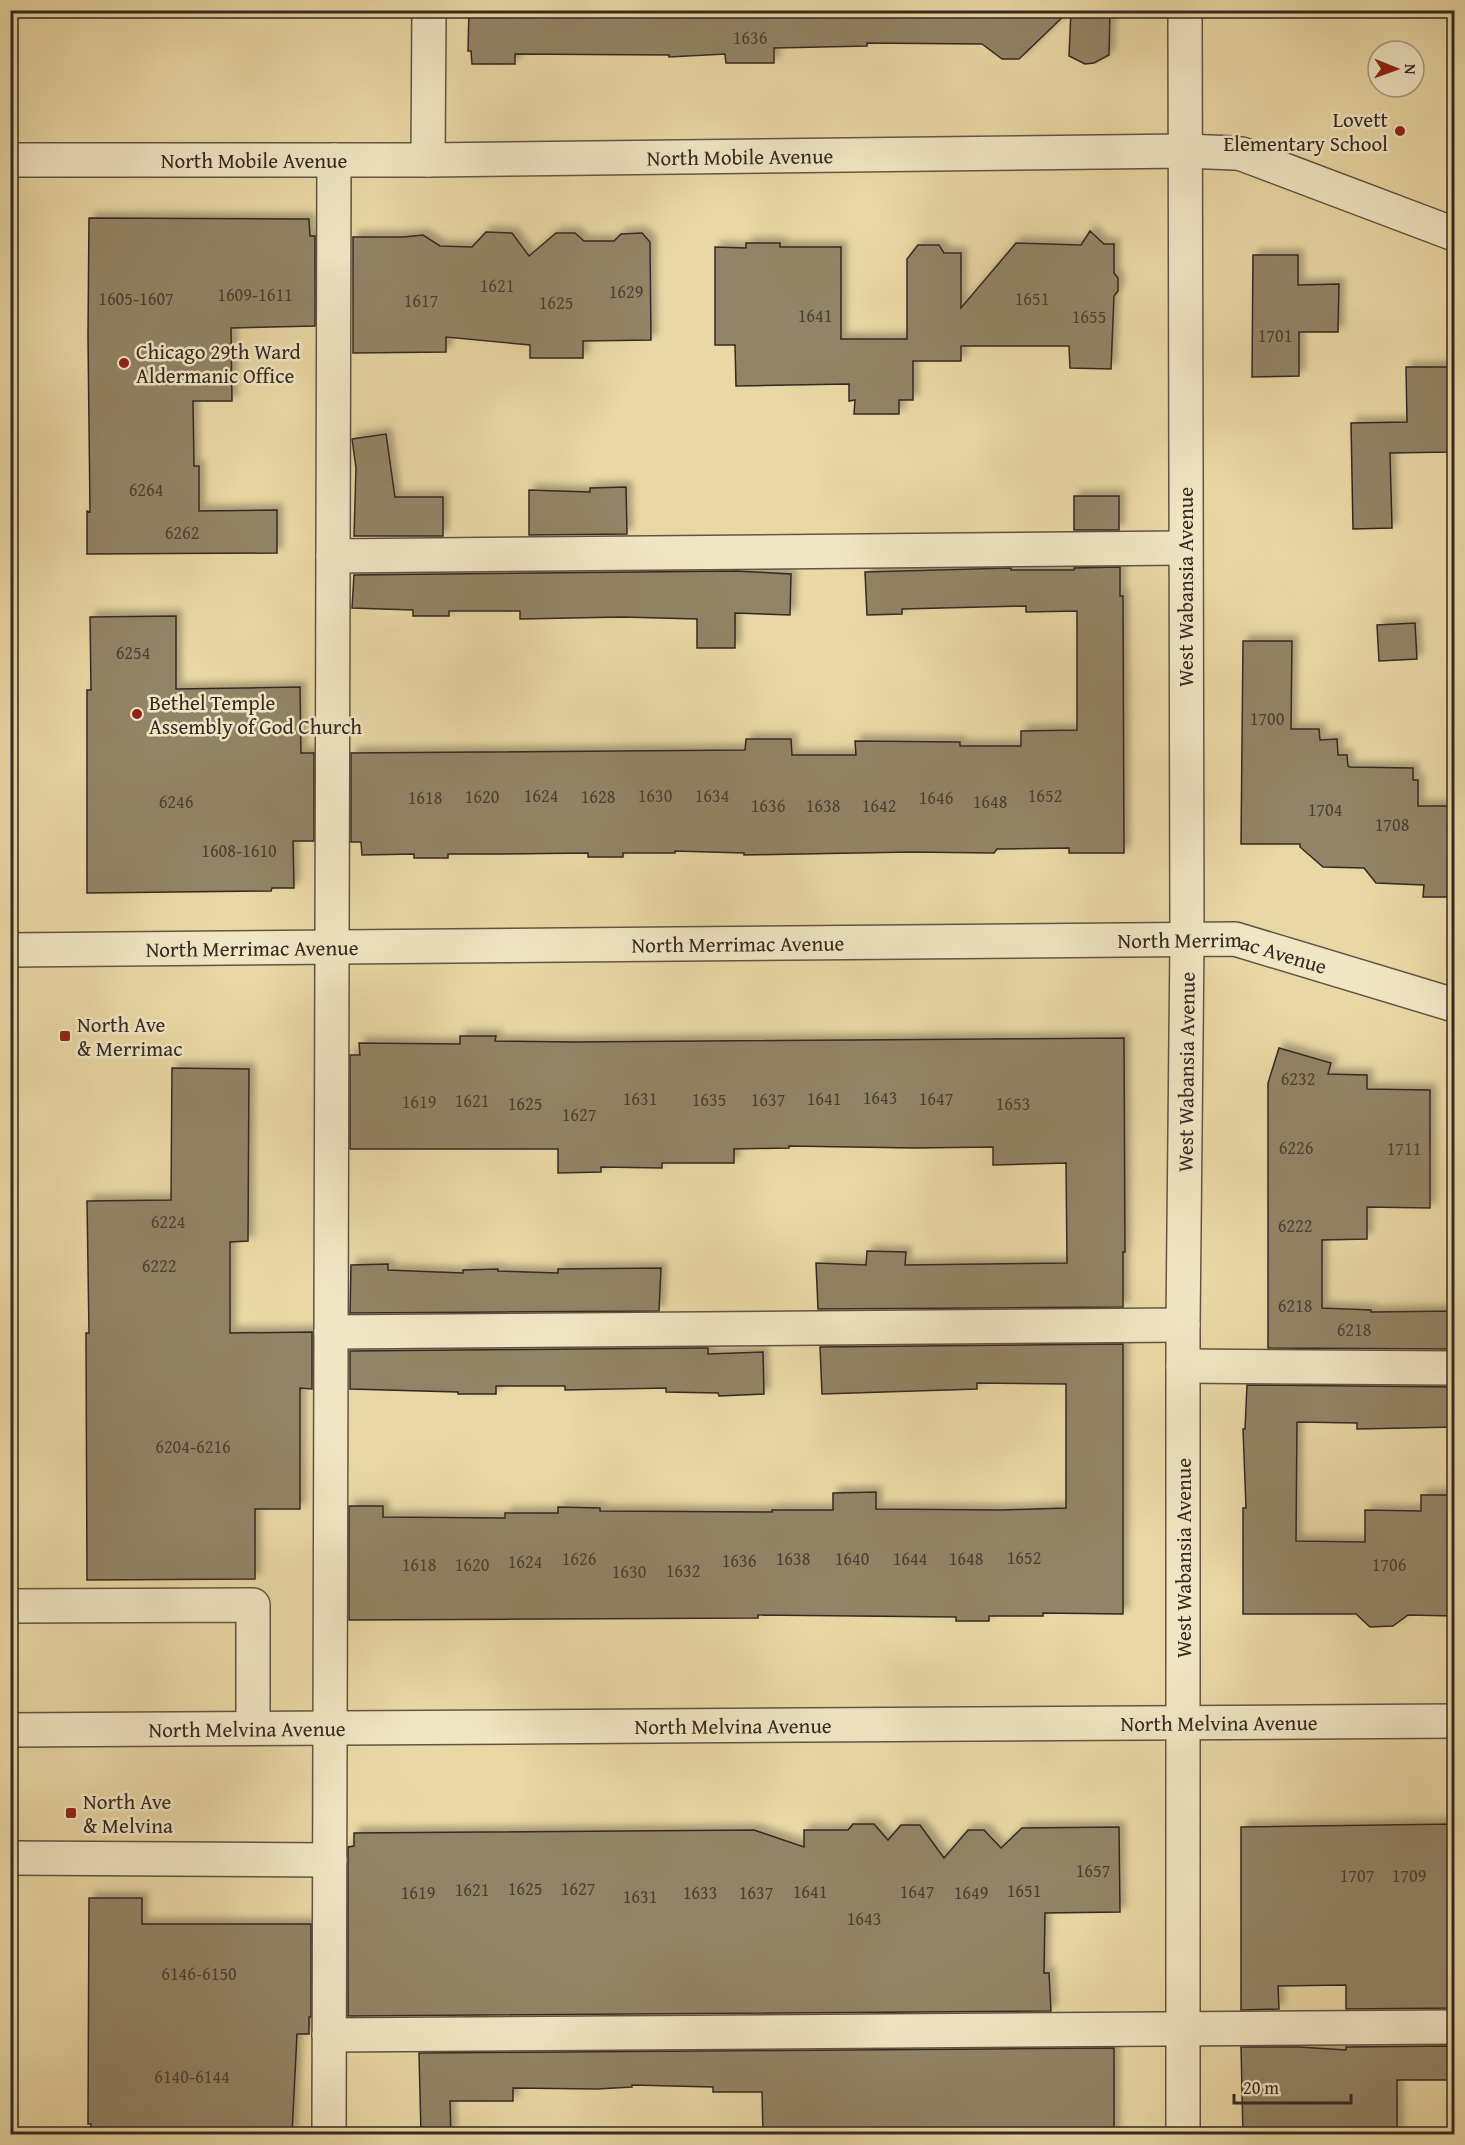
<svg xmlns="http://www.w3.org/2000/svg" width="1465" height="2145" font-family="'Gentium Book Plus',serif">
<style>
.building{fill:#928466;stroke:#342921;stroke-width:1.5;filter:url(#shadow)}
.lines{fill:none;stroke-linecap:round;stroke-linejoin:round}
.minor-casing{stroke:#615542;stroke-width:36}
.minor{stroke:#f1e6c4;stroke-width:33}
.poi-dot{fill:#8f2418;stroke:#f1e6c4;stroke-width:2}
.labels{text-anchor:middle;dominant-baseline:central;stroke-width:5;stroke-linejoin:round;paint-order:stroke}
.number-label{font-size:18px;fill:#4c4032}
.poi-label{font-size:21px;fill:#342921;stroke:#f1e6c4;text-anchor:start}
.street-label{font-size:21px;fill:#342921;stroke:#f1e6c4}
</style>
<defs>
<filter id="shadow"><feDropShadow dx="5.5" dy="-5.5" stdDeviation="3" flood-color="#0004"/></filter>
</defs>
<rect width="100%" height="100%" fill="#e9d8a5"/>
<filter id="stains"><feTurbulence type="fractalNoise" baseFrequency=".00333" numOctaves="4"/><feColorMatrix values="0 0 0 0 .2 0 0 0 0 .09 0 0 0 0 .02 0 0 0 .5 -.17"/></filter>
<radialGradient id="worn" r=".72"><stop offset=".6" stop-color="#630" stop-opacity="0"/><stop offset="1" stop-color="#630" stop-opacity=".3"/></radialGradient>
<path class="building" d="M 469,10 L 1070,10 L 1019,59 L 1002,59 L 982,44 L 867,43 L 867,46 L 774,48 L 774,63 L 726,63 L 725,54 L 669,57 L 669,55 L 515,54 L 515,64 L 472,64 L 471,51 L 468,51 Z
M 1071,10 L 1110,10 L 1109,55 L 1094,63 L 1085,64 L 1069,56 Z
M 89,218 L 309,219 L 310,236 L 315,236 L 315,326 L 231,328 L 232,401 L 193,401 L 194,466 L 199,466 L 199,511 L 277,510 L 277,553 L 87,554 L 87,511 L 90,512 L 88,337 Z
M 1090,231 L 1104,244 L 1114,244 L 1114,273 L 1118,278 L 1118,291 L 1114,296 L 1111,369 L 1070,368 L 1069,346 L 961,346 L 961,361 L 913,361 L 913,400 L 899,400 L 899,414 L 854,414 L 855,400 L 849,401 L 849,384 L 736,386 L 735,345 L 715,345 L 715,247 L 746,248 L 746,243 L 780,243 L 780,247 L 841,247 L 841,339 L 907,339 L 907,259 L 918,245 L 939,245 L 944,253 L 961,253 L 961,308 L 1016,243 L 1081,245 Z
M 486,232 L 512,233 L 529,256 L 556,233 L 575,233 L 584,241 L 614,241 L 621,234 L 642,233 L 650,242 L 651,340 L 583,341 L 583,358 L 530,358 L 530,345 L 446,337 L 446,352 L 353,353 L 353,237 L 403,237 L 423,235 L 440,246 L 472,247 Z
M 1253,255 L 1298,255 L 1298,285 L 1339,284 L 1338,332 L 1299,332 L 1299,376 L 1252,377 Z
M 1406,367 L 1455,367 L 1454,438 L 1449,439 L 1449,452 L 1390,453 L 1392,528 L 1353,529 L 1351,423 L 1407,422 Z
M 386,434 L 395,497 L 443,497 L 443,536 L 354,536 L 356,468 L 352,439 Z
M 626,487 L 627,534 L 529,535 L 529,490 L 590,492 L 590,488 Z
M 1074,496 L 1119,496 L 1119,530 L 1074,530 Z
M 1120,567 L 1120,596 L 1123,596 L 1124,853 L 1069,853 L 1069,848 L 997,849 L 994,853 L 911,852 L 744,855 L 744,853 L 675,851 L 675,853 L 623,853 L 623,857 L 588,857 L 588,853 L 503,854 L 448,854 L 448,858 L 414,858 L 414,854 L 362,855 L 361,842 L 351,842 L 351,753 L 745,750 L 746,739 L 791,739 L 792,755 L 856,755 L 855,741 L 960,742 L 960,746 L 1021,746 L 1021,731 L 1077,730 L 1077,611 L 1026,612 L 1026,606 L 902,609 L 902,614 L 867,615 L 865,572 L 1011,568 L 1011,570 L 1074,570 L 1074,568 Z
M 736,571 L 791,574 L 790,615 L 735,613 L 735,648 L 697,648 L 697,619 L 622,617 L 520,619 L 520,611 L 449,611 L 449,616 L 413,616 L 413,610 L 352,608 L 354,575 Z
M 176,616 L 176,689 L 300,687 L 301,753 L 314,753 L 314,841 L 293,841 L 294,888 L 272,888 L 271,891 L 87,893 L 87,690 L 91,690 L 90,617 Z
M 1415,623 L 1417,659 L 1379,661 L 1377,625 Z
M 1243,641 L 1292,641 L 1291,729 L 1319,729 L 1320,740 L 1337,739 L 1338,755 L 1347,755 L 1348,766 L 1350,767 L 1413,768 L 1413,780 L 1418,780 L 1418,806 L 1455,806 L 1455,897 L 1423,897 L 1424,885 L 1376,883 L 1364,868 L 1323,867 L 1300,847 L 1300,844 L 1241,844 Z
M 460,1036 L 496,1036 L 495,1041 L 573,1042 L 1124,1038 L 1125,1252 L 1123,1252 L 1123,1307 L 818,1309 L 816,1263 L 866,1265 L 867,1251 L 906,1252 L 905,1265 L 1067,1263 L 1066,1163 L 993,1165 L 993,1147 L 915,1148 L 789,1146 L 789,1148 L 734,1149 L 734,1163 L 662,1163 L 662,1168 L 601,1167 L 601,1172 L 558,1173 L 558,1149 L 350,1149 L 350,1055 L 360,1055 L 359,1043 L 460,1044 Z
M 1279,1048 L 1331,1063 L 1328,1074 L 1367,1075 L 1367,1089 L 1430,1090 L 1430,1208 L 1367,1207 L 1367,1239 L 1322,1240 L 1322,1308 L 1371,1310 L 1371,1312 L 1455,1311 L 1455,1349 L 1268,1348 L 1268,1083 Z
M 172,1068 L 249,1069 L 248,1241 L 230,1242 L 230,1333 L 312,1332 L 312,1389 L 300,1388 L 300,1509 L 255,1509 L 255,1579 L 87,1580 L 86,1333 L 89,1333 L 87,1201 L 171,1200 Z
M 388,1264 L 388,1270 L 463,1273 L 463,1270 L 498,1269 L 498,1271 L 558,1273 L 558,1269 L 661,1268 L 659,1311 L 350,1313 L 351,1265 Z
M 1123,1344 L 1123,1614 L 1043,1613 L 1043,1616 L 989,1616 L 989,1621 L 956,1621 L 956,1617 L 758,1615 L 758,1618 L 349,1620 L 349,1506 L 383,1506 L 383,1517 L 505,1518 L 505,1513 L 558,1513 L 558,1507 L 600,1508 L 600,1511 L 772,1512 L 772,1510 L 833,1510 L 833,1493 L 876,1492 L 876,1509 L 1003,1510 L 1066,1508 L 1066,1384 L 977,1383 L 977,1389 L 822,1394 L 820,1347 Z
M 701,1348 L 708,1348 L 708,1354 L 763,1352 L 764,1394 L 719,1396 L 718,1393 L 666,1392 L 666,1388 L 565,1390 L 565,1386 L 496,1386 L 496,1394 L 458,1394 L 458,1392 L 350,1389 L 350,1351 Z
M 1247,1385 L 1455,1387 L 1455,1427 L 1357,1429 L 1357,1423 L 1297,1422 L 1296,1541 L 1365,1542 L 1365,1510 L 1421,1511 L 1421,1495 L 1455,1495 L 1455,1616 L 1408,1615 L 1393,1626 L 1370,1627 L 1356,1614 L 1243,1614 L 1243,1508 L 1246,1508 L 1243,1429 L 1245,1429 Z
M 853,1824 L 874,1824 L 888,1840 L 901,1825 L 920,1825 L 944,1858 L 968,1830 L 984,1830 L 1001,1848 L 1022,1828 L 1119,1827 L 1120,1912 L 1045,1913 L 1044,1973 L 1049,1973 L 1051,2011 L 348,2016 L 348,1847 L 354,1846 L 354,1833 L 754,1830 L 804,1847 L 804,1830 L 848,1830 Z
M 1455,1824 L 1455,2008 L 1346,2009 L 1346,1985 L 1278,1986 L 1279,2009 L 1241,2010 L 1241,1827 Z
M 89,1898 L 142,1898 L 142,1924 L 311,1924 L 311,2017 L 309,2017 L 309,2034 L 297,2034 L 292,2134 L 91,2134 L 91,2124 L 88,2124 Z
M 1451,2046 L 1453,2080 L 1397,2080 L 1397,2134 L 1243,2134 L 1241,2047 L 1299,2047 L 1346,2050 L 1346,2047 Z
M 1114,2048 L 1114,2134 L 763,2134 L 762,2092 L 713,2092 L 713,2087 L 632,2085 L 632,2087 L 597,2089 L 513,2088 L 513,2101 L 450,2101 L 451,2134 L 421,2134 L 419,2053 Z"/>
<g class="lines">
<g class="minor-casing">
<g id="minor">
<path id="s1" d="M 10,160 L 428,160 L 1185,151 L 1234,153 L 1242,154 L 1454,234"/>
<path d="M 428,160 L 429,10"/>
<path d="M 333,556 L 1185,548"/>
<path id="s2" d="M 10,950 L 1235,939 L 1454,1005"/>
<path d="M 331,1332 L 1183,1325"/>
<path d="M 1183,1366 L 1454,1368"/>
<path d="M 10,1606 L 253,1605 L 253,1728"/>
<path id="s3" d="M 10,1730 L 1454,1721"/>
<path d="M 10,1858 L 330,1860"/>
<path d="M 329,2035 L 1454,2027"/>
<path d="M 329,2134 L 334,160"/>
<path id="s4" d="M 1183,2134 L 1183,1325 L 1187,941 L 1185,10"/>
</g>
</g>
<use href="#minor" class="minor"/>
</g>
<g class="poi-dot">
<circle cx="1400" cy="131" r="6"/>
<circle cx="124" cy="363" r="6"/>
<circle cx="137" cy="714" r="6"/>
<rect x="59" y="1030" width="12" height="12" rx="3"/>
<rect x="65" y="1807" width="12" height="12" rx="3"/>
</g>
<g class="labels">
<g class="number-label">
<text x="750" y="37">1636</text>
<text x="497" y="285">1621</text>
<text x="626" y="291">1629</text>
<text x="255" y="294">1609-1611</text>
<text x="136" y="298">1605-1607</text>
<text x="1032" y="298">1651</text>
<text x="421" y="300">1617</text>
<text x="556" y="302">1625</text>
<text x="815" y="315">1641</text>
<text x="1089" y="316">1655</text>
<text x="1275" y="335">1701</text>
<text x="146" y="489">6264</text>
<text x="182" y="532">6262</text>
<text x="133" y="652">6254</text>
<text x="1267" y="718">1700</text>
<text x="541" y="795">1624</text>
<text x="655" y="795">1630</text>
<text x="712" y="795">1634</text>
<text x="1045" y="795">1652</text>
<text x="482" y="796">1620</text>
<text x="598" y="796">1628</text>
<text x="425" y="797">1618</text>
<text x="936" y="797">1646</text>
<text x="176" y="801">6246</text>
<text x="990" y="801">1648</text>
<text x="768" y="805">1636</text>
<text x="823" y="805">1638</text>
<text x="879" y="805">1642</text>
<text x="1325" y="809">1704</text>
<text x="1392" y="824">1708</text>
<text x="239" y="850">1608-1610</text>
<text x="1298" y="1078">6232</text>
<text x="880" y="1097">1643</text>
<text x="640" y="1098">1631</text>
<text x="824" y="1098">1641</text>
<text x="936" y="1098">1647</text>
<text x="709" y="1099">1635</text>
<text x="768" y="1099">1637</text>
<text x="472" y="1100">1621</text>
<text x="419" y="1101">1619</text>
<text x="525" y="1103">1625</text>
<text x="1013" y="1103">1653</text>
<text x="579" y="1114">1627</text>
<text x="1296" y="1147">6226</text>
<text x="1404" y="1148">1711</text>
<text x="168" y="1221">6224</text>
<text x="1295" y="1225">6222</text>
<text x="159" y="1265">6222</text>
<text x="1295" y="1305">6218</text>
<text x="1354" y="1329">6218</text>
<text x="193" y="1446">6204-6216</text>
<text x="1024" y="1557">1652</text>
<text x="579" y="1558">1626</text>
<text x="793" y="1558">1638</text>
<text x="852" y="1558">1640</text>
<text x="910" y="1558">1644</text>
<text x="966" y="1558">1648</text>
<text x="739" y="1560">1636</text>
<text x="525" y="1561">1624</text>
<text x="419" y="1564">1618</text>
<text x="472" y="1564">1620</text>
<text x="1389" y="1564">1706</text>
<text x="683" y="1570">1632</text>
<text x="629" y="1571">1630</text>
<text x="1093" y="1870">1657</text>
<text x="1357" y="1875">1707</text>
<text x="1409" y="1875">1709</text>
<text x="525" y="1888">1625</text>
<text x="578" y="1888">1627</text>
<text x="472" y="1889">1621</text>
<text x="1024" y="1890">1651</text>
<text x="810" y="1891">1641</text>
<text x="917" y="1891">1647</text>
<text x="418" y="1892">1619</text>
<text x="700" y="1892">1633</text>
<text x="756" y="1892">1637</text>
<text x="971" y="1892">1649</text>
<text x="640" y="1896">1631</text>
<text x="864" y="1918">1643</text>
<text x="199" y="1973">6146-6150</text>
<text x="192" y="2076">6140-6144</text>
</g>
<g class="poi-label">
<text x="1388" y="119" text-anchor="end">Lovett<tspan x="1388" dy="24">Elementary School</tspan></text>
<text x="136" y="351">Chicago 29th Ward<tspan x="136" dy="24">Aldermanic Office</tspan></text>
<text x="149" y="702">Bethel Temple<tspan x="149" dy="24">Assembly of God Church</tspan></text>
<text x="77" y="1024">North Ave<tspan x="77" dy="24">&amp; Merrimac</tspan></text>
<text x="83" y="1801">North Ave<tspan x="83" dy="24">&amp; Melvina</tspan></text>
</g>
<g class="street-label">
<text stroke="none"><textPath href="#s1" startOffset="730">North Mobile Avenue</textPath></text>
<text stroke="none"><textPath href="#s1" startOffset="244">North Mobile Avenue</textPath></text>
<text transform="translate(1185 587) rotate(-90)">West Wabansia Avenue</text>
<text stroke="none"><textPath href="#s2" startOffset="728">North Merrimac Avenue</textPath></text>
<text stroke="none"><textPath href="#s2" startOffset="242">North Merrimac Avenue</textPath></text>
<text stroke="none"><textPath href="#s2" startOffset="1214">North Merrimac Avenue</textPath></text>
<text stroke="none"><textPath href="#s4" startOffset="1062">West Wabansia Avenue</textPath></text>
<text transform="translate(1183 1558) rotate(-90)">West Wabansia Avenue</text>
<text stroke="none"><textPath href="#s3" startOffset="1209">North Melvina Avenue</textPath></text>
<text stroke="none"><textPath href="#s3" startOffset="723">North Melvina Avenue</textPath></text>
<text stroke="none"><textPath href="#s3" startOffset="237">North Melvina Avenue</textPath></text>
</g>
</g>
<rect width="1465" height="2145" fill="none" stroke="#e9d8a5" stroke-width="36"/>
<rect x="12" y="12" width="1441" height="2121" fill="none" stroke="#342921" stroke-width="3"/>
<rect x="18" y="18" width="1429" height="2109" fill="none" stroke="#342921" stroke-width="1.5"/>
<g transform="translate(1396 69) rotate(91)"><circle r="28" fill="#f1e6c4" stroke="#a59a83" stroke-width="1.5"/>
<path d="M0-4.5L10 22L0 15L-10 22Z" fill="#8f2418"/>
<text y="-9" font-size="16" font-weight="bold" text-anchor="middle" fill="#342921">N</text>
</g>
<path d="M1234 2094v9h117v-9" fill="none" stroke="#342921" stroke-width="3"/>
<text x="1243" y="2094" font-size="18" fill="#342921" stroke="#f1e6c4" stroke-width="4.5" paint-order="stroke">20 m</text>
<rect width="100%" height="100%" filter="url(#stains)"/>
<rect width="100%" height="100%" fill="url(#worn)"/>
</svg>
